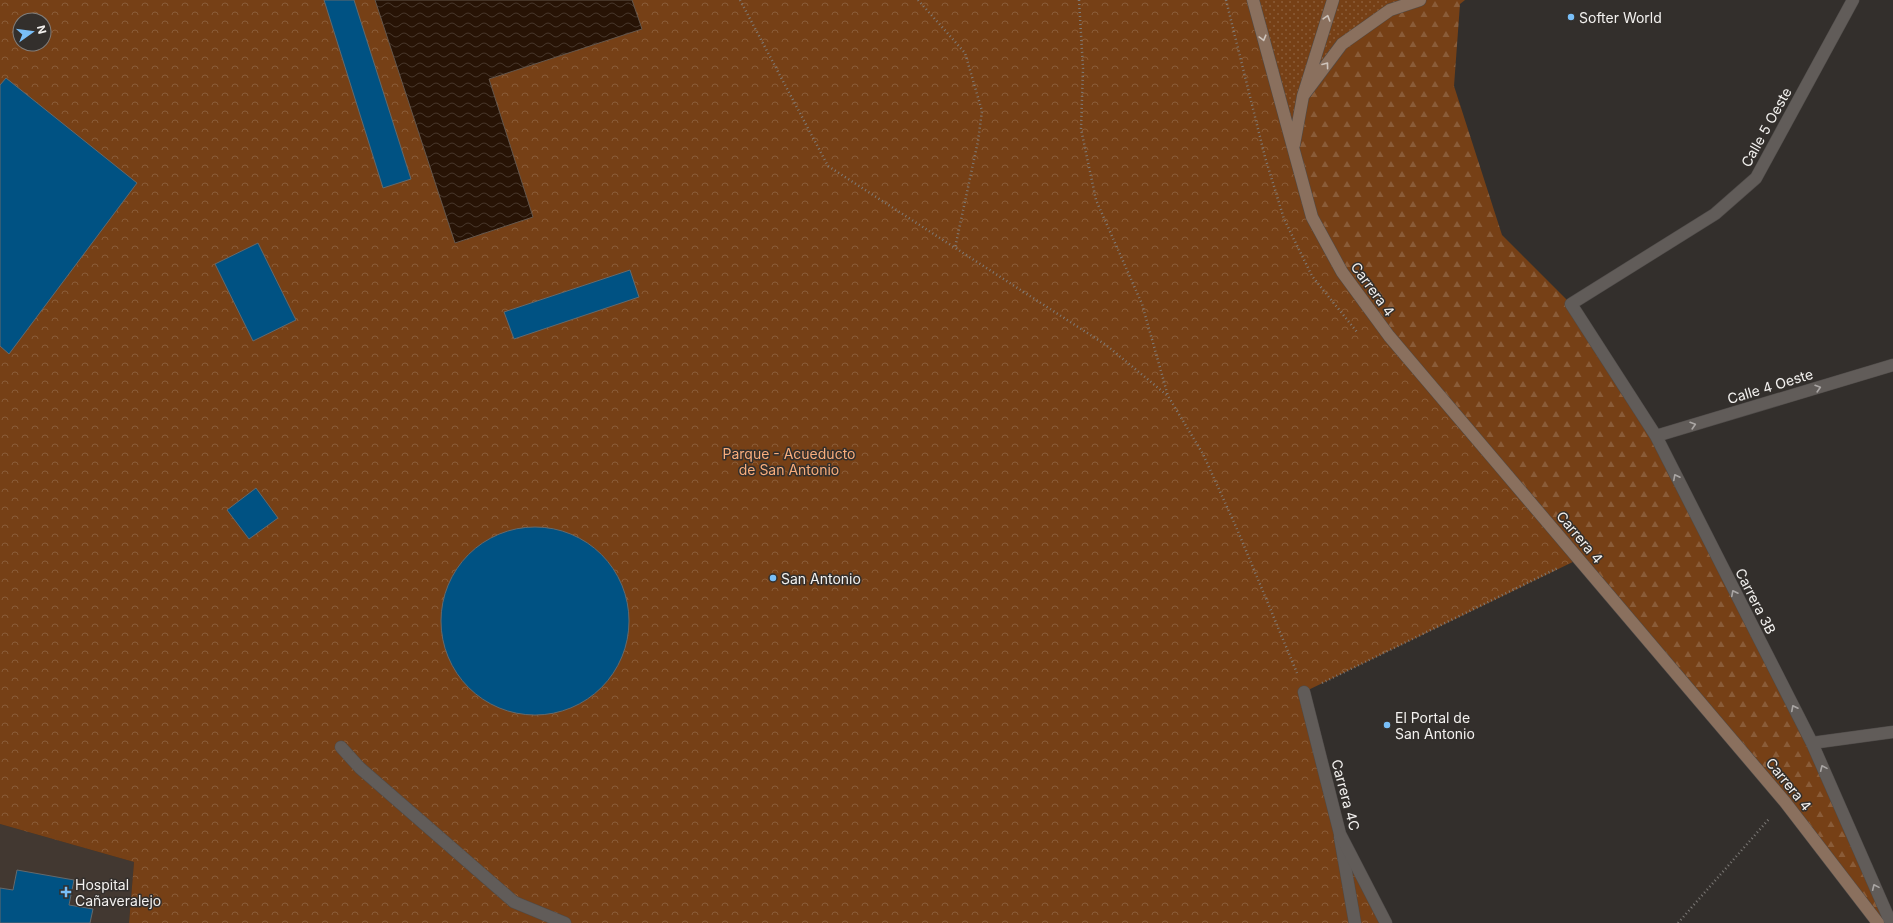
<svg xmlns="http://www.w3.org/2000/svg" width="1893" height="923" font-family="Inter,sans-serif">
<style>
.built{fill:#423831}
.grass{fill:url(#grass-dots)}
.forest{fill:url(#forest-firs)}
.park{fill:url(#park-crowns);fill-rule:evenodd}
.water{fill:url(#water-waves);stroke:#64564b}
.building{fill:#005283;stroke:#64696c}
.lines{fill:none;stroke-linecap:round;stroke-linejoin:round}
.lane-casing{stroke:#4f4b49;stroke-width:13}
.street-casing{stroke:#4f4b49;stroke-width:13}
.secondary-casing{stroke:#4f4b49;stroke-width:13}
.path{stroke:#7e7b78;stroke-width:2.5;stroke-dasharray:1 3;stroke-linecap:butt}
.lane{stroke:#615c59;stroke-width:12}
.street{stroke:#615c59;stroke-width:12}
.secondary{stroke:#8a705e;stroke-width:12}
.oneway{stroke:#cec4bc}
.oneway2{stroke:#aaa6a4}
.poi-dot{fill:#79bff8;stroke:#332f2c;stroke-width:1.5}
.labels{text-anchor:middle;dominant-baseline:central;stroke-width:3;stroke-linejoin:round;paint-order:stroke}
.poi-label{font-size:14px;fill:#f3f1ef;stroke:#332f2c;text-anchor:start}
.street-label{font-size:14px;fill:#f3f1ef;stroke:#332f2c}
.park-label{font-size:14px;fill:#f8ad7c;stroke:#332f2c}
</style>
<defs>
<pattern id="grass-dots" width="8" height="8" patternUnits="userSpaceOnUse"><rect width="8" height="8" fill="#764016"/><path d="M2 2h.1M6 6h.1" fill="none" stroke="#8a5c38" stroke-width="1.8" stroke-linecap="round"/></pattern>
<pattern id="forest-firs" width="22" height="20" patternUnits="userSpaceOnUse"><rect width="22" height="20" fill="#764016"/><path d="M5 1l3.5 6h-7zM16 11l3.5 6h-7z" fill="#8a5c38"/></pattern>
<pattern id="park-crowns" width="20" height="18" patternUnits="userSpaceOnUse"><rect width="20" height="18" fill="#764016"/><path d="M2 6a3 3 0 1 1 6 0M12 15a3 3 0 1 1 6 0" fill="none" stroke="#8a5c38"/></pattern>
<pattern id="water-waves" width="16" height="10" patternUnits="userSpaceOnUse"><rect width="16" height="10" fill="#271305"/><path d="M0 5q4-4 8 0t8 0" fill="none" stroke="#47362a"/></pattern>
</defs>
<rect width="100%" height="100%" fill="#332f2c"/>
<path class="built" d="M 0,824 L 134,862 L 129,923 L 0,923 Z"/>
<path class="grass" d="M 1253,0 L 1420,0 L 1293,150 Z"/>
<path class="forest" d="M 1420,0 L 1465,0 L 1460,4 L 1454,86 L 1502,235 L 1571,304 L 1656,436 L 1812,743 L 1891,923 L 1878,923 L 1389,336 L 1312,217 L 1293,150 L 1303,96 L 1342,44 L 1390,10 Z"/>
<path class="park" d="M 0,0 L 1253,0 L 1312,217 L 1342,272 L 1579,559 L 1304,692 L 1340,834 L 1386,923 L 129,923 L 134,862 L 0,824 ZM 20,20 L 44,20 L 44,44 L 20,44 Z"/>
<path class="water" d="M 375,0 L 632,0 L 642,29 L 489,79 L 533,217 L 455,243 Z"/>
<path class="building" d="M 324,0 L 354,0 L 411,179 L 383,188 Z
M 6,78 L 137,183 L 9,354 L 0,346 L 0,85 Z
M 258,243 L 296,320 L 253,341 L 215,264 Z
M 630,270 L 639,297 L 514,339 L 504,312 Z
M 256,488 L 278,518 L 249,539 L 227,510 Z
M441 621a94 94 0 1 1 188 0a94 94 0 1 1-188 0Z
M 17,870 L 74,880 L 69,905 L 93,909 L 90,923 L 0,923 L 0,888 L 13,890 Z"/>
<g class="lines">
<g class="lane-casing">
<path id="lane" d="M 341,747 L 360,768 L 514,902 L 565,923
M 1340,837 L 1355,923"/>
</g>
<g class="street-casing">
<path id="street" d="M 1853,0 L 1756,178 L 1715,214 L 1571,304 L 1656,436 L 1812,743 L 1891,923
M 1656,436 L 1893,365
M 1304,692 L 1340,834 L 1386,923
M 1812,743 L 1893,732"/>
</g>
<g class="secondary-casing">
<path id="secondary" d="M 1253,0 L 1312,217 L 1342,272 L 1389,336 L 1785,802 L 1878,923
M 1303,96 L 1342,44 L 1390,10 L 1420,0
M 1294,145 L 1303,96 L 1333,0"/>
</g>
<path class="path" d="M 740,0 L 828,166 L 1106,345 L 1168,396 L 1203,454 L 1237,529 L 1297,673
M 918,0 L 965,53 L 982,111 L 978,141 L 955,248
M 1079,0 L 1083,68 L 1081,129 L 1096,200 L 1142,304 L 1168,396
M 1226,0 L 1265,157 L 1284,219 L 1312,276 L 1357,332
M 1322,683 L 1558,568
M 1678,923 L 1769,819"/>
<use href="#lane" class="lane"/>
<use href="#street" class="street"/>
<use href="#secondary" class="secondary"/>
</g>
<defs><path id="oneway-chevron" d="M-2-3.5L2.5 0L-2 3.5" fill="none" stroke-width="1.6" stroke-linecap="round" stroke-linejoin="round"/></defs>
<g class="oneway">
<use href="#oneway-chevron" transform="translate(1327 18) rotate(-73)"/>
<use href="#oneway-chevron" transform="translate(1263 38) rotate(75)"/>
<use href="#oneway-chevron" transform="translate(1326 65) rotate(-53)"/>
</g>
<g class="oneway2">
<use href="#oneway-chevron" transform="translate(1818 388) rotate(-17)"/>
<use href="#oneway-chevron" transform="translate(1693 425) rotate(-17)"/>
<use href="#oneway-chevron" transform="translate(1676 477) rotate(-117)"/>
<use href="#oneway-chevron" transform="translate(1734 593) rotate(-117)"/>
<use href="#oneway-chevron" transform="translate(1794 708) rotate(-117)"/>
<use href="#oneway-chevron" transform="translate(1823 768) rotate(-114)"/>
<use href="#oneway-chevron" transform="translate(1875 887) rotate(-114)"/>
</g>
<g class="poi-dot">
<circle cx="1571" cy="17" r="4"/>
<circle cx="773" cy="578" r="4"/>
<circle cx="1387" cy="725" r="4"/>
<path d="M64 886h4v4h4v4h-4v4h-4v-4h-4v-4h4z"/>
</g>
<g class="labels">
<g class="poi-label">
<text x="1579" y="17">Softer World</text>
<text x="781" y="578">San Antonio</text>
<text x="1395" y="717">El Portal de<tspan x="1395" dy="16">San Antonio</tspan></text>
<text x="75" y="884">Hospital<tspan x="75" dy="16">Cañaveralejo</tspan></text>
</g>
<g class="street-label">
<text transform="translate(1766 127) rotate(-61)">Calle 5 Oeste</text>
<text transform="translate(1373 289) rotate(54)">Carrera 4</text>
<text transform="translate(1770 386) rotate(-17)">Calle 4 Oeste</text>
<text transform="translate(1580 537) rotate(50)">Carrera 4</text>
<text transform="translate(1756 601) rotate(63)">Carrera 3B</text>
<text transform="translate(1789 784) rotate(51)">Carrera 4</text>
<text transform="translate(1346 795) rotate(75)">Carrera 4C</text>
</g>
<g class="park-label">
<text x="789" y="453">Parque - Acueducto<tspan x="789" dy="16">de San Antonio</tspan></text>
</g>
</g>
<g transform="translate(32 32) rotate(76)"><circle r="19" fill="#332f2c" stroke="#807d7a"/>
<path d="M0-3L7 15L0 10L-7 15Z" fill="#79bff8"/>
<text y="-6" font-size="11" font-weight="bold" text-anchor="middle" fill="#f3f1ef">N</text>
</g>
</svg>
